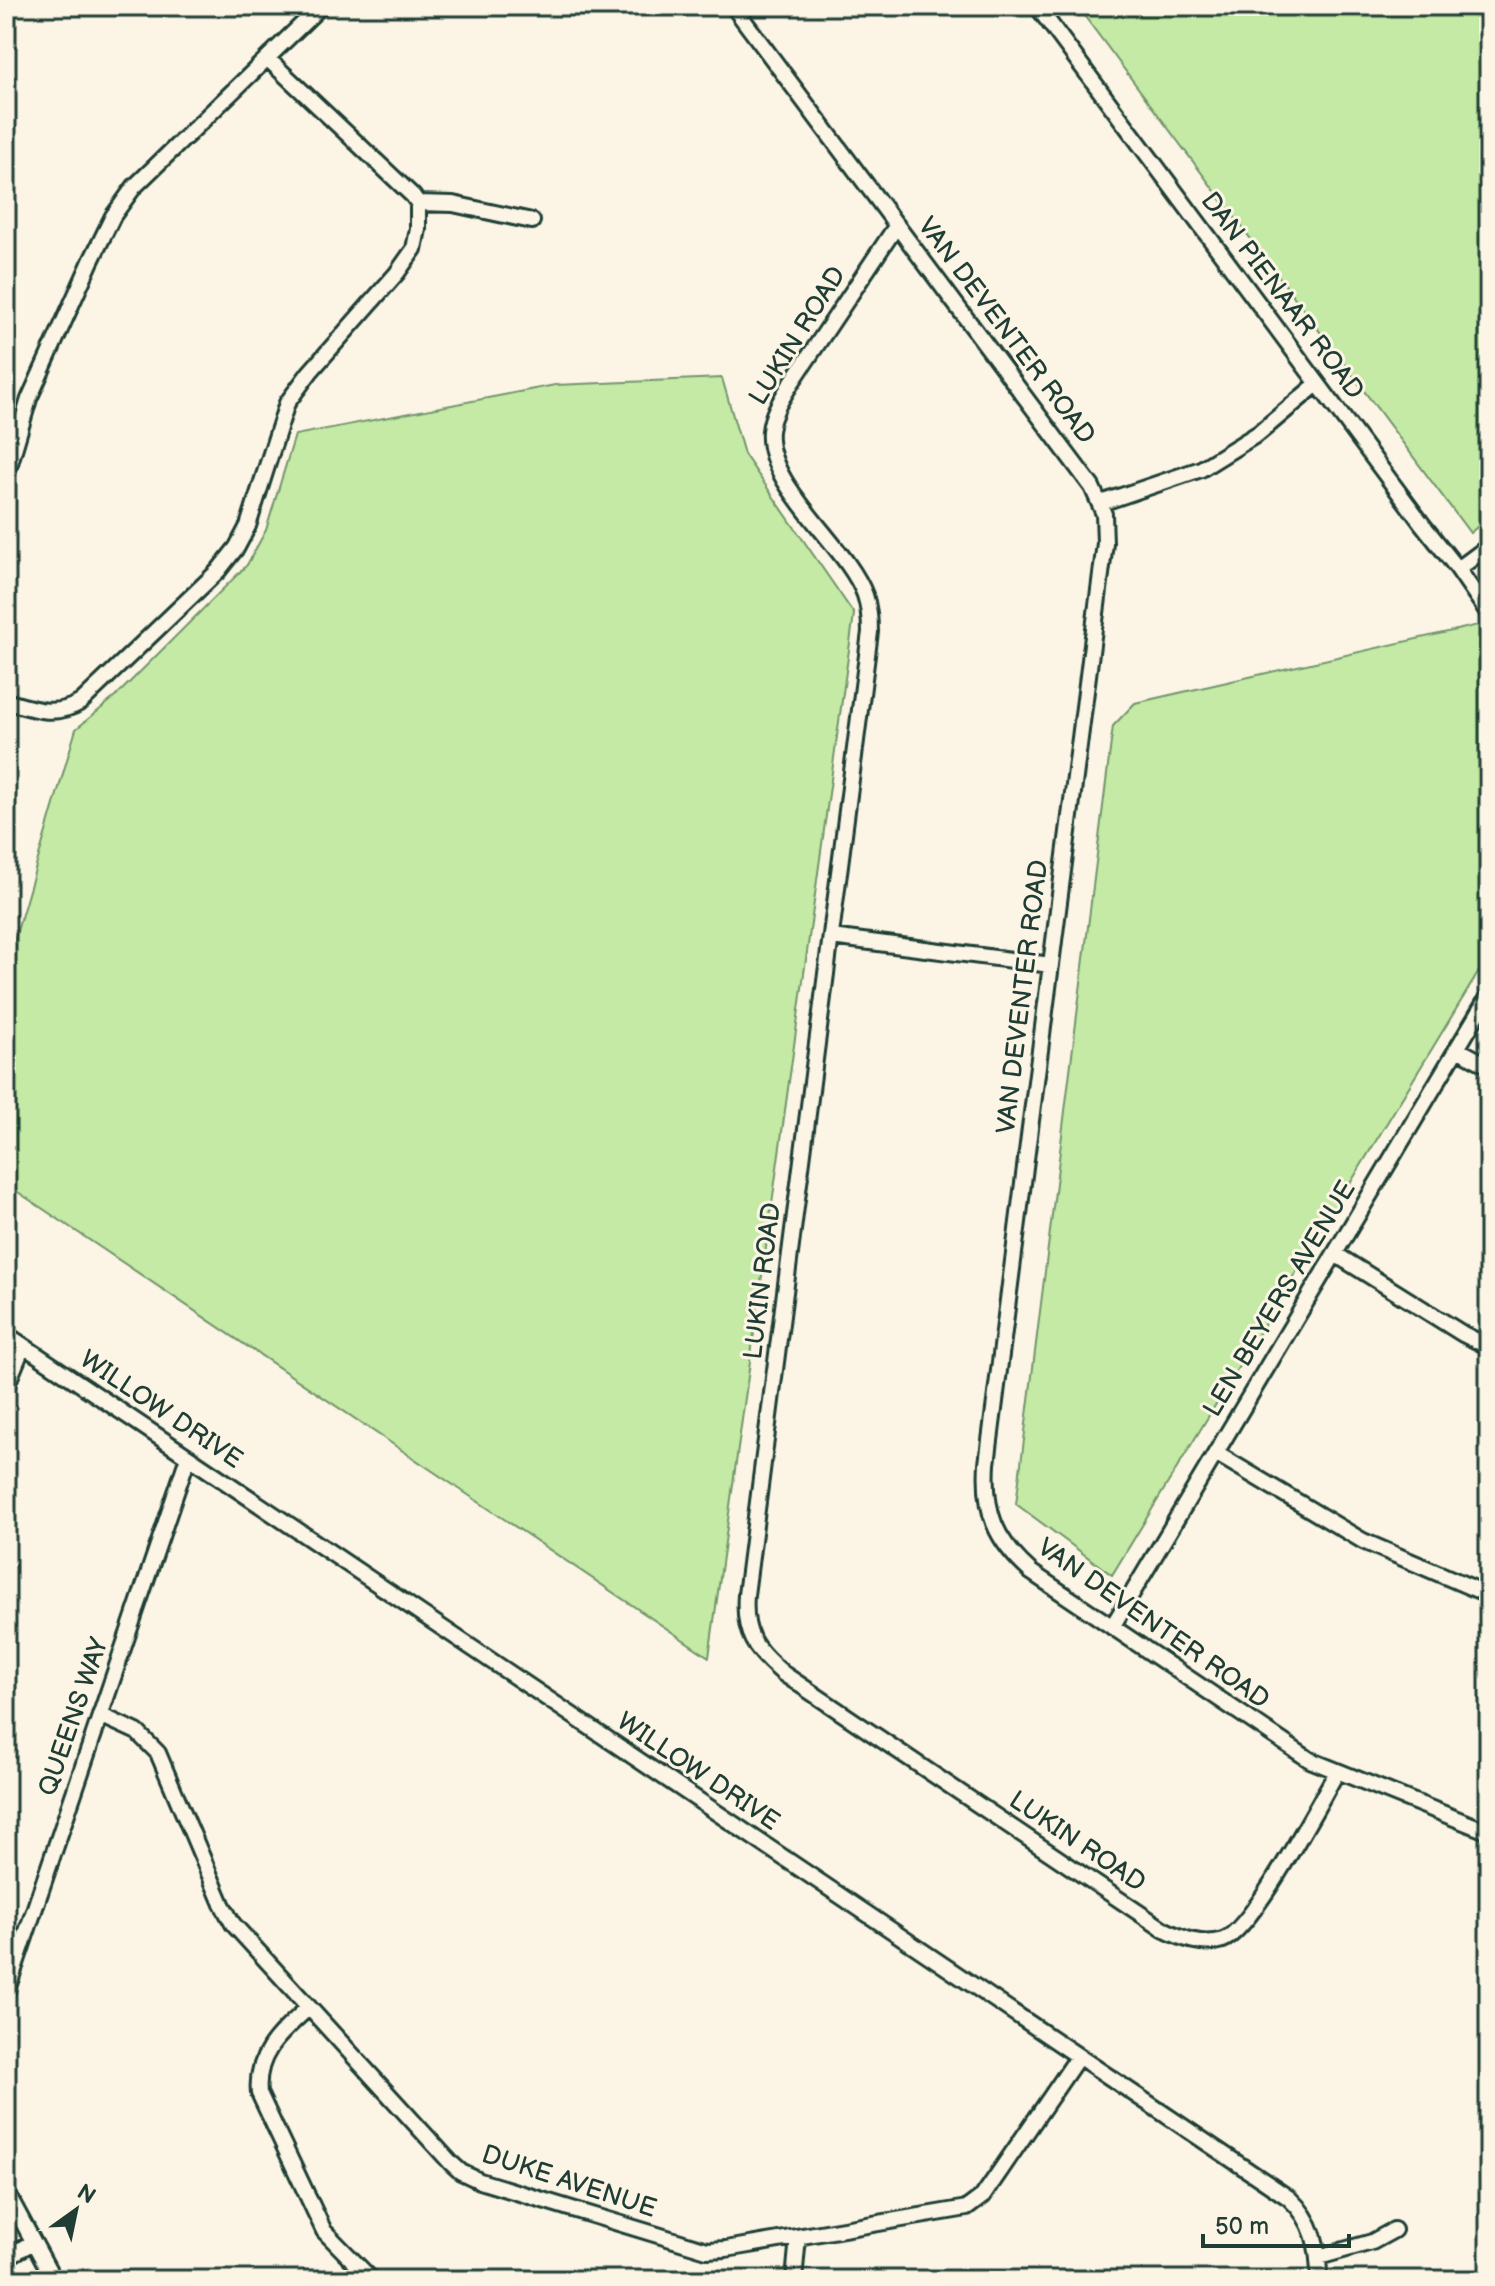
<svg xmlns="http://www.w3.org/2000/svg" width="1495" height="2286" font-family="'Balsamiq Sans',sans-serif">
<style>
.green{fill:#c4eaa5;stroke:#72946c;stroke-width:2}
.lines{fill:none;stroke-linecap:round;stroke-linejoin:round}
.minor-casing{stroke:#1f3d34;stroke-width:20}
.minor{stroke:#fcf5e5;stroke-width:14}
.labels{text-anchor:middle;dominant-baseline:central;stroke-width:6;stroke-linejoin:round;paint-order:stroke}
.street-label{font-size:26px;fill:#1f3d34;stroke:#fcf5e5}
</style>
<rect width="100%" height="100%" fill="#fcf5e5"/>
<filter id="ink" filterUnits="userSpaceOnUse"><feTurbulence type="fractalNoise" baseFrequency=".0125" numOctaves="2"/><feDisplacementMap in="SourceGraphic" scale="16" xChannelSelector="R" yChannelSelector="G"/><feConvolveMatrix kernelMatrix="1 2 1 2 8 2 1 2 1" color-interpolation-filters="sRGB"/></filter>
<g filter="url(#ink)">
<path class="green" d="M 1077,6 L 1489,6 L 1489,517 L 1470,533 Z
M 722,378 L 744,454 L 854,614 L 709,1657 L 6,1184 L 6,969 L 76,729 L 115,697 L 247,565 L 266,530 L 295,435 L 555,385 Z
M 1478,625 L 1489,640 L 1489,955 L 1112,1575 L 1016,1504 L 1113,726 L 1135,703 Z"/>
<g class="lines">
<g class="minor-casing">
<path id="minor" d="M 733,6 L 1092,487 L 1104,514 L 1105,543 L 987,1464 C 984,1512 995,1540 1031,1572 L 1310,1760 L 1489,1832
M 1037,6 L 1423,525 L 1458,569 L 1489,614
M 418,203 L 453,204 L 532,221
M 897,225 L 790,385 C 781,400 772,413 770,431 C 765,486 847,545 865,595 C 869,607 870,620 870,632 L 746,1595 C 743,1634 754,1649 784,1674 L 1163,1929 C 1181,1938 1203,1947 1223,1940 C 1252,1930 1318,1804 1337,1772
M 6,477 L 29,399 L 91,261 L 113,216 L 134,187 L 321,6
M 1101,503 L 1201,469 L 1259,433 L 1317,384
M 1458,569 L 1489,546
M 6,701 C 33,709 55,718 81,702 L 218,571 L 237,547 L 248,526 L 287,403 L 310,372 L 397,273 L 414,249 L 418,229 L 418,203 L 413,196 L 268,59
M 831,937 L 1051,965
M 1457,1049 L 1489,1066
M 1335,1254 L 1463,1334 L 1489,1347
M 6,1334 L 1289,2198 C 1314,2221 1319,2247 1319,2280
M 6,1387 L 23,1346
M 1217,1454 L 1363,1541 L 1489,1595
M 1112,1627 L 1489,995
M 100,1715 L 137,1732 L 158,1753 L 222,1904 L 233,1924 L 451,2163 L 461,2172 L 480,2181 L 707,2250 L 726,2249 L 967,2208 L 983,2196 L 1078,2057
M 6,1993 L 188,1457
M 309,2007 C 282,2032 255,2053 259,2093 L 324,2231 L 372,2280
M 6,2191 L 54,2280
M 1319,2257 L 1372,2242 L 1394,2230
M 6,2258 L 33,2242
M 794,2280 L 798,2237"/>
</g>
<use href="#minor" class="minor"/>
</g>
</g>
<g class="labels">
<g class="street-label">
<text transform="translate(1282 296) rotate(53)">DAN PIENAAR ROAD</text>
<text transform="translate(1006 331) rotate(53)">VAN DEVENTER ROAD</text>
<text transform="translate(798 336) rotate(-58)">LUKIN ROAD</text>
<text transform="translate(1023 997) rotate(-83)">VAN DEVENTER ROAD</text>
<text transform="translate(763 1281) rotate(-83)">LUKIN ROAD</text>
<text transform="translate(1280 1299) rotate(-59)">LEN BEYERS AVENUE</text>
<text transform="translate(161 1410) rotate(34)">WILLOW DRIVE</text>
<text transform="translate(1153 1624) rotate(35)">VAN DEVENTER ROAD</text>
<text transform="translate(74 1717) rotate(-71)">QUEENS WAY</text>
<text transform="translate(698 1772) rotate(34)">WILLOW DRIVE</text>
<text transform="translate(1077 1842) rotate(34)">LUKIN ROAD</text>
<text transform="translate(569 2182) rotate(18)">DUKE AVENUE</text>
</g>
</g>
<rect width="1495" height="2286" fill="none" stroke="#fcf5e5" stroke-width="32"/>
<rect x="16" y="16" width="1463" height="2254" fill="none" stroke="#1f3d34" stroke-width="3" filter="url(#ink)"/>
<g transform="translate(76 2210) rotate(33)" stroke="#fcf5e5" stroke-width="6" paint-order="stroke">
<path d="M0-6L14 30L0 20L-14 30Z" fill="#1f3d34"/>
<text y="-12" font-size="22" font-weight="bold" text-anchor="middle" fill="#1f3d34">N</text>
</g>
<path d="M1203 2234v12h146v-12" fill="none" stroke="#1f3d34" stroke-width="4"/>
<text x="1215" y="2234" font-size="24" fill="#1f3d34" stroke="#fcf5e5" stroke-width="6" paint-order="stroke">50 m</text>
</svg>
